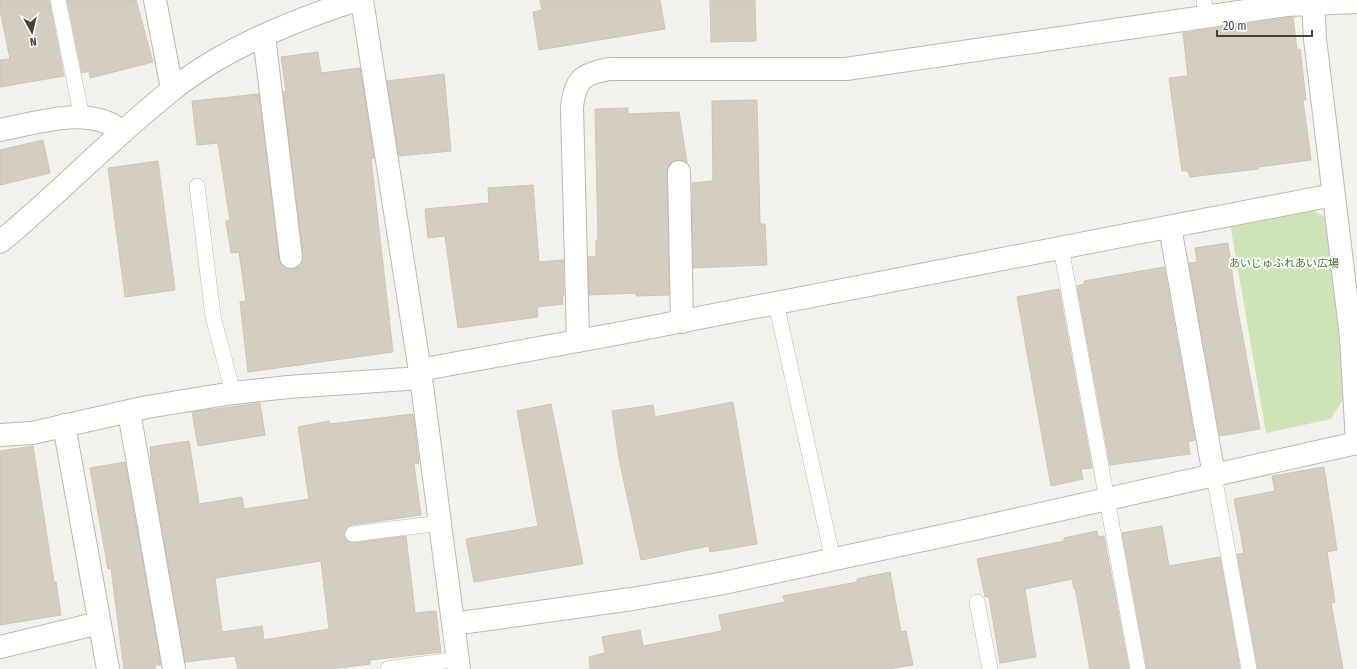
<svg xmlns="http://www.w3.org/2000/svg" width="1357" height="669" font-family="'Fira Sans Condensed','Noto Sans JP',sans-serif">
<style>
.green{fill:#cfe3b8}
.building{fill:#d4cdc1;stroke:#cec4b5;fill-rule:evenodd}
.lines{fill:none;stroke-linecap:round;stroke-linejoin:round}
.lane-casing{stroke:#beb8ae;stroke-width:16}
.street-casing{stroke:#beb8ae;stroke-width:24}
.lane{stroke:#fff;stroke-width:15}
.street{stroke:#fff;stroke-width:22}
.labels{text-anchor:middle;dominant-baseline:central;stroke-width:3.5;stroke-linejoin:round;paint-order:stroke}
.park-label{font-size:11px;fill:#4a7233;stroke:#fff}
</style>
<rect width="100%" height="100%" fill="#f3f1eb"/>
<path class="green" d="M 1310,208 L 1325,218 L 1346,395 L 1331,419 L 1266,433 L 1230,223 Z"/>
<path class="building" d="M 0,0 L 49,0 L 64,76 L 0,87 L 0,60 L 10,59 L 0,10 Z
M 67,0 L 136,0 L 153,62 L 90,78 L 89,71 L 82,73 Z
M 540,0 L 660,0 L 665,29 L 539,50 L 533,12 L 542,10 Z
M 710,0 L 755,0 L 756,41 L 711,42 Z
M 1293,17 L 1297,50 L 1300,49 L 1306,100 L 1303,100 L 1311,160 L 1258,167 L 1258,169 L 1190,177 L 1188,171 L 1182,171 L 1169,78 L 1188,76 L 1183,33 Z
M 318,52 L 321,73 L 360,68 L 374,158 L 371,159 L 393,352 L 248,372 L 240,302 L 246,301 L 239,252 L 231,253 L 226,221 L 230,220 L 218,143 L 197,145 L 192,101 L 259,94 L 279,259 L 281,264 L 286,268 L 293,269 L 298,267 L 302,262 L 303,255 L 283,92 L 286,91 L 281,57 Z
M 444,74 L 451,151 L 399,156 L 387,81 Z
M 757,100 L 760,224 L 765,224 L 767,265 L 693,268 L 692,183 L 713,181 L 712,101 Z
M 628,108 L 628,114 L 679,112 L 687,163 L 679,160 L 673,161 L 668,166 L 667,172 L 669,295 L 636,296 L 636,293 L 589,295 L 588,257 L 596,256 L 596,240 L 598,240 L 595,109 Z
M 43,140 L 50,173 L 0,185 L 0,150 Z
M 158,161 L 175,290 L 125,297 L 108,168 Z
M 533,185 L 539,262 L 563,260 L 564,296 L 562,296 L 563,304 L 537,307 L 538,317 L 458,328 L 445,236 L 428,238 L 425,209 L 489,203 L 488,188 Z
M 1228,243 L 1236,301 L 1260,429 L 1220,436 L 1189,263 L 1197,262 L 1195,248 Z
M 1164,267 L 1195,440 L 1188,442 L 1190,454 L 1110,465 L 1077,286 L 1084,284 L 1084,281 Z
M 1059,289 L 1092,468 L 1081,469 L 1083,479 L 1051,486 L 1017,297 Z
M 733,402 L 757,544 L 710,552 L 709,546 L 641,560 L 619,459 L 612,411 L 653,405 L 655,417 Z
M 260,403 L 265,435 L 198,446 L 192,412 Z
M 551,404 L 583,564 L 474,582 L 466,539 L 538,526 L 517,411 Z
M 413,414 L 419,463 L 414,464 L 421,515 L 352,525 L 347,527 L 344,535 L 346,540 L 354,543 L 406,536 L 415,613 L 436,611 L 441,652 L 370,660 L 370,664 L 331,669 L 238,669 L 235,656 L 185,662 L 150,458 L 151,458 L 150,447 L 189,441 L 199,504 L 242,497 L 244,509 L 309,499 L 298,427 L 329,421 L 330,424 ZM 321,561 L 329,629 L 264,640 L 262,626 L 222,632 L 215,578 Z
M 33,446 L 54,582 L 56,582 L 61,615 L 0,625 L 0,451 Z
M 125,462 L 161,665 L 155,665 L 156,669 L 124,669 L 111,568 L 108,569 L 90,468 Z
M 1324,467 L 1337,550 L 1327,552 L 1335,602 L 1331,603 L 1343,669 L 1258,669 L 1237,554 L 1244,553 L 1234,499 L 1275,491 L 1272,476 Z
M 1162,526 L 1169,566 L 1220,557 L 1240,669 L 1147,669 L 1122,533 Z
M 1097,531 L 1098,537 L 1104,536 L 1129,669 L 1090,669 L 1075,588 L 1074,589 L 1072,579 L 1025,589 L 1036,657 L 1000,663 L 989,597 L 985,597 L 977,559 L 1064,541 L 1064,538 Z
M 890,572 L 901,632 L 906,631 L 913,665 L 888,669 L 590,669 L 589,657 L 605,653 L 602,637 L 640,630 L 643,646 L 722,631 L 719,615 L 785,602 L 783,596 L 857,582 L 857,579 Z"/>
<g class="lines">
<g class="lane-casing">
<path id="lane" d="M 58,0 L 82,118
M 1204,0 L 1206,17
M 197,186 L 213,316 L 233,393
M 1061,248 L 1138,669
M 776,303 L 833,560
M 1214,475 L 1249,669
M 353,534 L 440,523
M 977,602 L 990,669
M 388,669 L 458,659"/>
</g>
<g class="street-casing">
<path id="street" d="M 155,0 L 172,89
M 362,0 L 421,378 L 459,669
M 1313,0 L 1315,39 L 1351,337 L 1357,443
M 264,36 L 291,257
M 0,130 C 37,123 90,104 123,132
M 679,172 L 682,322
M 1170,227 L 1214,475
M 0,242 C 59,194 112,137 172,90 C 224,48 293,21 356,0
M 578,341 L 572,107 C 575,80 582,74 609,69 L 846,69 L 1286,5 L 1357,2
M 419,370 L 621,333 L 1333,195
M 129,412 L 174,669
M 64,425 L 108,669
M 0,435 L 32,433 L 147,407 L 233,393 L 288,387 L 421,378
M 453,624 L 632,599 L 719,584 L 974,529 L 1357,443
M 0,647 L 99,623"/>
</g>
<use href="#lane" class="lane"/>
<use href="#street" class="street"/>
</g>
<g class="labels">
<g class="park-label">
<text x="1284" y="263">あいじゅふれあい広場</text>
</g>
</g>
<g transform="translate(32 32) rotate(172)" stroke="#ffffff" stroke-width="3" paint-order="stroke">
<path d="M0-3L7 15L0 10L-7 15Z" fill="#474239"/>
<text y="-6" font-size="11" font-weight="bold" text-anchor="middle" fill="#474239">N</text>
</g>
<path d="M1217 30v6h95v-6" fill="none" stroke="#474239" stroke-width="2"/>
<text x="1223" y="30" font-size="12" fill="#474239" stroke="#ffffff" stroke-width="3" paint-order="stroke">20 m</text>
</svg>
